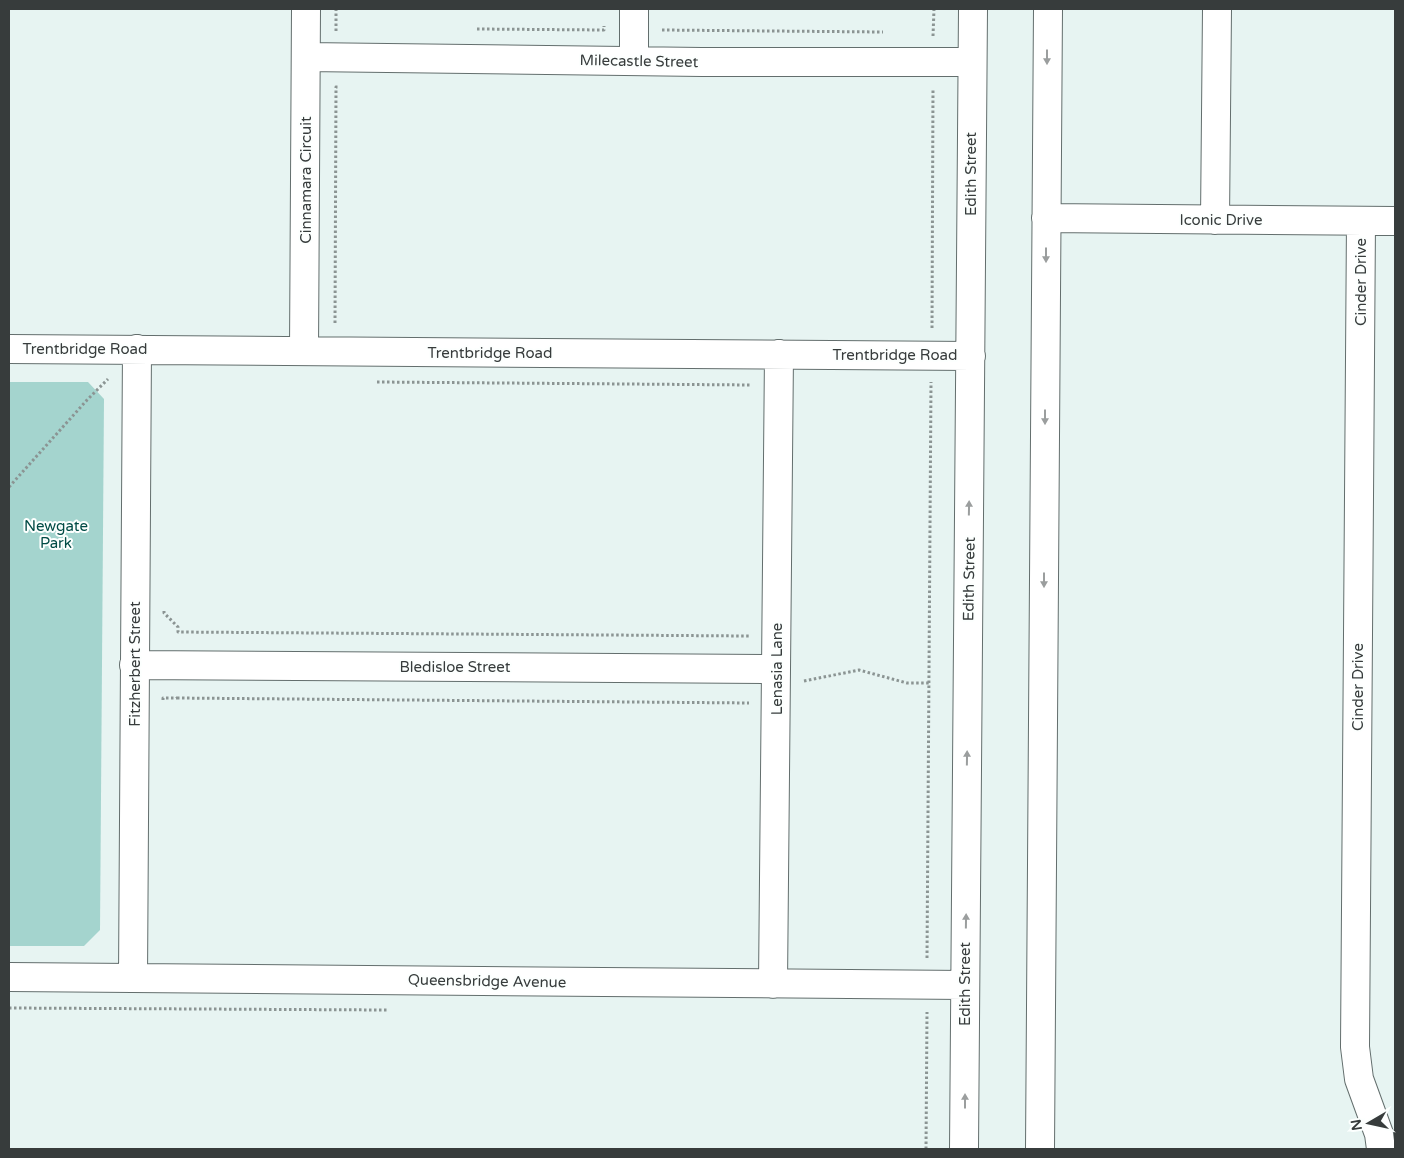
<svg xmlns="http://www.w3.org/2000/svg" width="1404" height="1158" font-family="'Varela Round',sans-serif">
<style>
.green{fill:#a4d4ce}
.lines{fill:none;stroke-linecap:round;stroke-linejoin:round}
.minor-casing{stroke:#636e6d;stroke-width:30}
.path{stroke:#8b9493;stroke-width:3;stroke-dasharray:2.5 2.5;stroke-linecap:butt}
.minor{stroke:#fff;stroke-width:28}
.oneway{fill:#9b9e9e}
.labels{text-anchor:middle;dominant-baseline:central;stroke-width:4;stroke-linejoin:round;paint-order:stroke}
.street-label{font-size:15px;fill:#373c3c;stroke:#fcfffe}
.park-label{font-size:15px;fill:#004b45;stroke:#fcfffe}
</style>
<rect width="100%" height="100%" fill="#e7f4f2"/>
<path class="green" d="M 9,382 L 88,382 L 104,399 L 100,930 L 84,946 L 9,946 Z"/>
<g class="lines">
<g class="minor-casing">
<path id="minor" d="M 306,57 L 702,62 L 972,62
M 634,60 L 634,9
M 1046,218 L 1395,221
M 1215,220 L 1217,9
M 1361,221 L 1355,1047 L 1359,1079 L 1379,1134 L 1381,1149
M 9,349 L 971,356
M 304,351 L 306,9
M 134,665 L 776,669
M 9,977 L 965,985
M 133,978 L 137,349
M 773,984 L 779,354
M 964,1149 L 973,9
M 1040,1149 L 1048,9"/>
</g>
<path class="path" d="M 477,29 L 604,30 L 604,26
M 662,30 L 883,32
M 336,31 L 336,9
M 933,36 L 934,9
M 335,323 L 336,87 L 338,87
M 932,328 L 933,89
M 377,382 L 751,385
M 9,487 L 87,400 L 108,379
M 164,611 L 164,613 L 178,627 L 178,632 L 749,636
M 804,681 L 859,670 L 907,683 L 929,683
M 177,698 L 749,703
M 163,700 L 163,698 L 177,698 L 177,697
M 927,958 L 931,382
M 9,1008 L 387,1010
M 926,1149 L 927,1012"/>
<use href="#minor" class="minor"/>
</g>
<defs><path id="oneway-solid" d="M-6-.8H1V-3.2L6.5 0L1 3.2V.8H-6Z" transform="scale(1.25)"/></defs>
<g class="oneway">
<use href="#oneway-solid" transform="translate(1047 57) rotate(90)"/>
<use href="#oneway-solid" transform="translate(1046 255) rotate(90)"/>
<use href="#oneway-solid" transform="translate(1045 417) rotate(90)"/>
<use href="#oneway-solid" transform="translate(969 508) rotate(-89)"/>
<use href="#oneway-solid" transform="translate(1044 580) rotate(90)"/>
<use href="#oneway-solid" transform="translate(967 758) rotate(-89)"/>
<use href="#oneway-solid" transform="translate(966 921) rotate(-89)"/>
<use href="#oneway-solid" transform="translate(965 1101) rotate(-90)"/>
</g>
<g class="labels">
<g class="street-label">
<text transform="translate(639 61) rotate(1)">Milecastle Street</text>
<text transform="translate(971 174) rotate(-90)">Edith Street</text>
<text transform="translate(306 180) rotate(-90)">Cinnamara Circuit</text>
<text x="1221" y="220">Iconic Drive</text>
<text transform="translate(1361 282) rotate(-90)">Cinder Drive</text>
<text x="85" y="349">Trentbridge Road</text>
<text x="490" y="353">Trentbridge Road</text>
<text x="895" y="355">Trentbridge Road</text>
<text transform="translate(969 579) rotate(-89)">Edith Street</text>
<text transform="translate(135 664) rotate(-90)">Fitzherbert Street</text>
<text x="455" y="667">Bledisloe Street</text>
<text transform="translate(777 669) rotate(-90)">Lenasia Lane</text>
<text transform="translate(1358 687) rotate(-90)">Cinder Drive</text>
<text transform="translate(487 981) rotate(1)">Queensbridge Avenue</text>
<text transform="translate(965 984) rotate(-90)">Edith Street</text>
</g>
<g class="park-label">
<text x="56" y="526">Newgate<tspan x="56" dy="17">Park</tspan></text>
</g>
</g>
<rect width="1404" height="1158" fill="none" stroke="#373c3c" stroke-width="20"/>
<g transform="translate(1369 1123) rotate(261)" stroke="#fcfffe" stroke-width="4" paint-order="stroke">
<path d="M0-4L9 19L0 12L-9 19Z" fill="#373c3c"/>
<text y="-8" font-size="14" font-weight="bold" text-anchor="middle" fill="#373c3c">N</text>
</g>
</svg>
